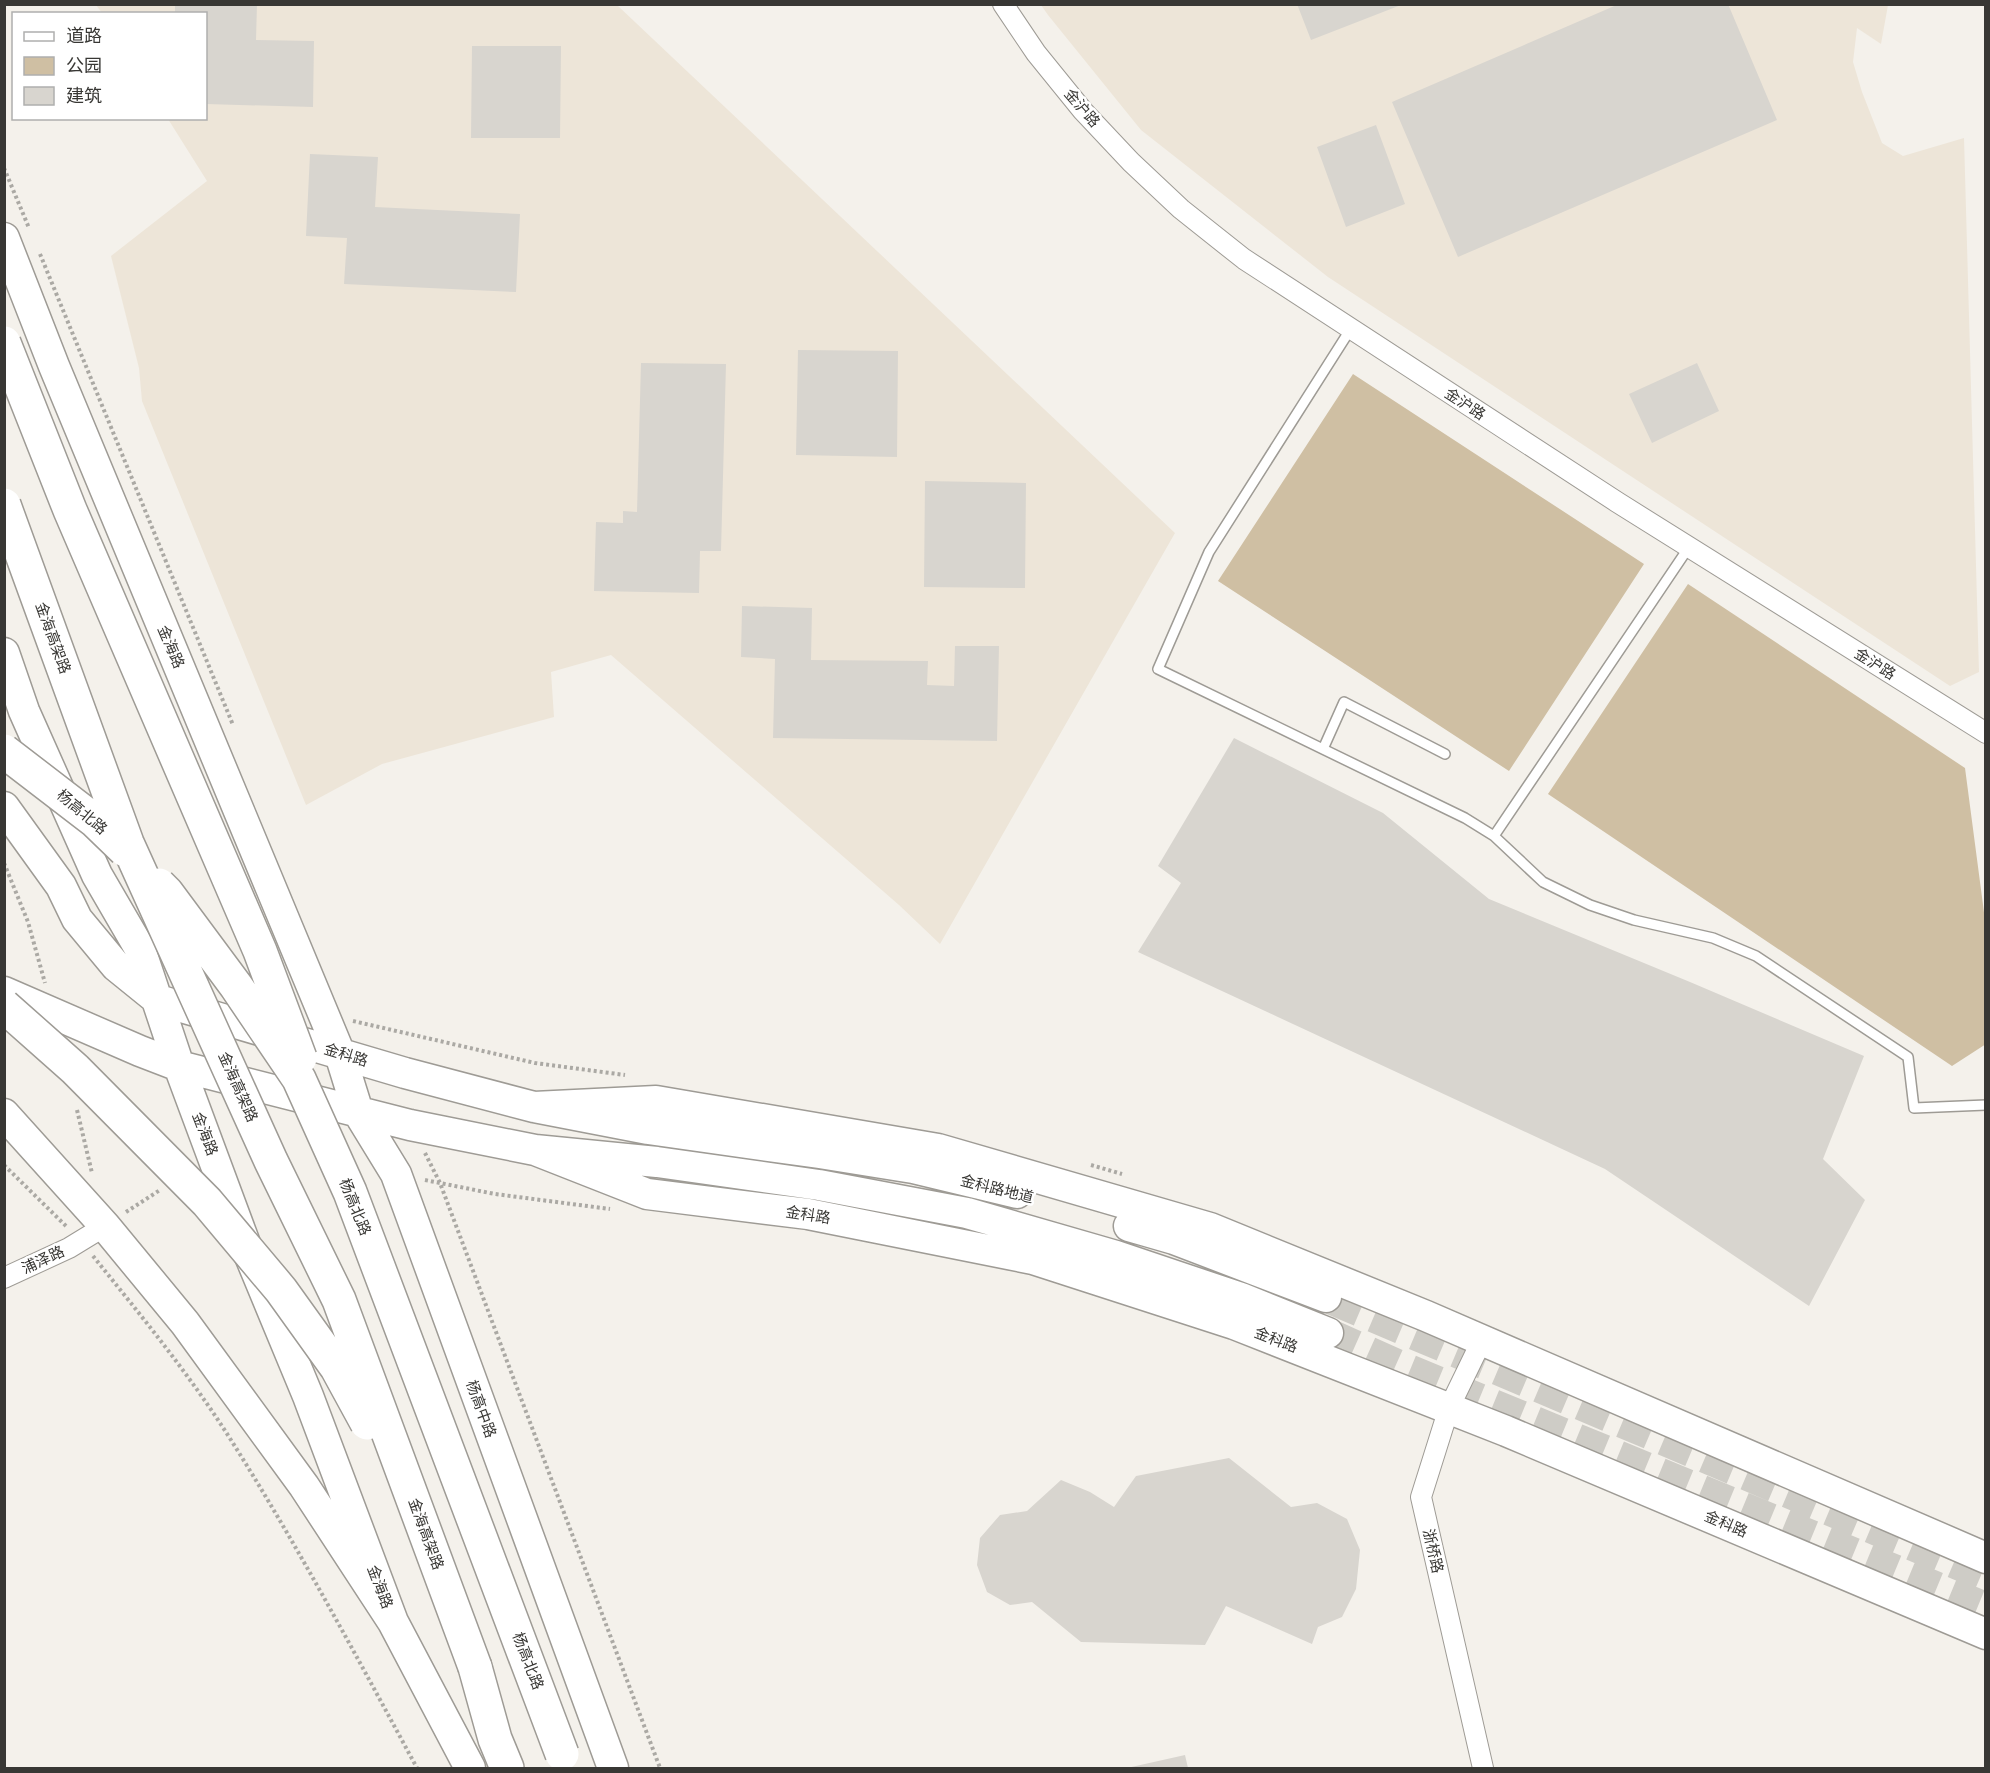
<svg xmlns="http://www.w3.org/2000/svg" width="1990" height="1773" font-family="'Varela Round','Noto Sans SC',sans-serif">
<style>
.built{fill:#ede5d8}
.green{fill:#cfbfa3}
.building{fill:#d8d5cf}
.lines{fill:none;stroke-linecap:round;stroke-linejoin:round}
.primary-tunnel{stroke:#ceccc6;stroke-width:30;stroke-dasharray:30 15;stroke-linecap:butt}
.lane-casing{stroke:#9e9b95;stroke-width:12}
.street-casing{stroke:#9e9b95;stroke-width:22}
.primary-casing{stroke:#9e9b95;stroke-width:33}
.highway-casing{stroke:#9e9b95;stroke-width:36}
.path{stroke:#aba9a4;stroke-width:4;stroke-dasharray:3 3;stroke-linecap:butt}
.lane{stroke:#fff;stroke-width:9}
.street{stroke:#fff;stroke-width:20}
.primary{stroke:#fff;stroke-width:30}
.highway{stroke:#fff;stroke-width:33}
.highway-bridge-casing{stroke:#9e9b95;stroke-width:36;stroke-linecap:butt}
.highway-bridge{stroke:#fff;stroke-width:33}
.labels{text-anchor:middle;dominant-baseline:central;stroke-width:5;stroke-linejoin:round;paint-order:stroke}
.street-label{font-size:15px;fill:#383734;stroke:#fff}
</style>
<rect width="100%" height="100%" fill="#f4f1eb"/>
<path class="built" d="M 96,5 L 617,5 L 1175,533 L 940,944 L 899,905 L 611,655 L 551,672 L 554,717 L 382,764 L 306,805 L 142,401 L 139,368 L 111,256 L 207,181 L 168,119 L 206,118 L 206,14 L 102,13 Z
M 1041,5 L 1888,5 L 1881,44 L 1857,28 L 1853,62 L 1862,92 L 1882,143 L 1903,156 L 1964,138 L 1979,672 L 1950,686 L 1328,277 L 1141,130 L 1048,15 Z"/>
<path class="green" d="M 1353,374 L 1644,564 L 1509,771 L 1218,581 Z
M 1688,584 L 1965,768 L 1985,920 L 1986,1044 L 1952,1066 L 1548,794 Z"/>
<path class="building" d="M 175,4 L 257,4 L 256,40 L 314,41 L 313,107 L 206,104 L 206,14 L 175,14 Z
M 1297,4 L 1401,4 L 1401,5 L 1311,40 Z
M 1619,4 L 1728,4 L 1777,120 L 1458,257 L 1392,102 Z
M 472,46 L 561,46 L 560,138 L 471,138 Z
M 1376,125 L 1405,204 L 1346,227 L 1317,147 Z
M 310,154 L 378,157 L 375,207 L 520,214 L 516,292 L 344,284 L 347,238 L 306,236 Z
M 798,350 L 898,351 L 897,457 L 796,455 Z
M 641,363 L 726,364 L 721,551 L 700,551 L 699,593 L 594,591 L 596,522 L 623,523 L 623,511 L 637,512 Z
M 1697,363 L 1719,411 L 1652,443 L 1629,394 Z
M 925,481 L 1026,483 L 1025,588 L 924,587 Z
M 742,606 L 812,608 L 811,660 L 928,661 L 927,685 L 954,686 L 955,646 L 999,646 L 997,741 L 773,738 L 775,659 L 741,657 Z
M 1234,738 L 1383,813 L 1489,899 L 1690,982 L 1864,1056 L 1823,1159 L 1865,1200 L 1809,1306 L 1605,1169 L 1138,952 L 1181,883 L 1158,866 Z
M 1229,1458 L 1291,1507 L 1317,1503 L 1347,1519 L 1360,1550 L 1356,1589 L 1342,1617 L 1318,1627 L 1312,1644 L 1226,1606 L 1205,1645 L 1081,1642 L 1032,1602 L 1010,1605 L 987,1592 L 977,1565 L 980,1538 L 1000,1515 L 1027,1511 L 1061,1480 L 1090,1492 L 1114,1507 L 1136,1476 Z
M 1185,1755 L 1188,1768 L 1127,1768 Z"/>
<g class="lines">
<path class="primary-tunnel" d="M 1332,1300 L 1986,1577
M 1328,1333 L 1406,1368 L 1986,1607"/>
<g class="lane-casing">
<path id="lane" d="M 1350,330 L 1209,552 L 1158,669 L 1465,818 L 1494,836 L 1689,547
M 1323,749 L 1344,702 L 1445,754
M 1494,836 L 1543,882 L 1590,905 L 1634,920 L 1713,938 L 1756,956 L 1908,1057 L 1914,1108 L 1986,1105"/>
</g>
<g class="street-casing">
<path id="street" d="M 1003,4 L 1036,53 L 1083,111 L 1131,162 L 1181,209 L 1244,259 L 1617,502 L 1986,733
M 4,1278 L 69,1248 L 105,1226
M 1482,1340 L 1449,1408 L 1421,1497 L 1483,1768"/>
</g>
<g class="primary-casing">
<path id="primary" d="M 4,238 L 54,366 L 340,1054 L 358,1112 L 396,1174 L 613,1768
M 4,653 L 24,711 L 97,875 L 140,949 L 179,1066 L 247,1249 L 308,1396 L 393,1622
M 4,807 L 61,886 L 77,919 L 116,966 L 158,1000 L 405,1073 L 534,1107 L 648,1129 L 819,1153 L 913,1168 L 1017,1193
M 4,992 L 140,1051 L 179,1066 L 410,1125 L 535,1150 L 657,1162 L 819,1185 L 967,1213 L 1116,1256 L 1241,1298 L 1328,1333
M 534,1107 L 656,1101 L 938,1149 L 1210,1228 L 1426,1316 L 1986,1558
M 4,1114 L 105,1226 L 185,1323 L 304,1486 L 393,1622 L 470,1768
M 535,1150 L 647,1194 L 808,1214 L 1033,1259 L 1234,1324 L 1506,1431 L 1986,1634
M 1129,1226 L 1174,1239 L 1326,1297"/>
</g>
<g class="highway-casing">
<path id="highway" d="M 475,1667 L 495,1739 L 507,1768"/>
</g>
<path class="path" d="M 4,168 L 29,228
M 40,254 L 233,725
M 4,863 L 28,922 L 45,983
M 353,1021 L 535,1063 L 625,1075
M 77,1110 L 92,1173
M 425,1153 L 440,1183 L 660,1768
M 4,1165 L 68,1228
M 1091,1165 L 1122,1174
M 425,1180 L 495,1194 L 610,1209
M 126,1212 L 160,1190
M 93,1256 C 143,1318 194,1380 236,1448 C 301,1552 359,1661 417,1768"/>
<use href="#lane" class="lane"/>
<use href="#street" class="street"/>
<use href="#primary" class="primary"/>
<use href="#highway" class="highway"/>
<g class="highway-bridge-casing">
<path id="highway-bridge" d="M 4,343 L 70,510 L 260,951 L 300,1058
M 4,505 L 127,843 L 271,1161 L 339,1300 L 475,1667
M 4,751 L 95,821 L 125,850
M 159,885 L 167,893 L 236,986 L 299,1079 L 350,1192 L 562,1754
M 4,1006 L 75,1069 L 207,1202 L 281,1290 L 337,1368 L 367,1423"/>
</g>
<use href="#highway-bridge" class="highway-bridge"/>
</g>
<g class="labels">
<g class="street-label">
<text transform="translate(1082 108) rotate(49)">金沪路</text>
<text transform="translate(1465 404) rotate(33)">金沪路</text>
<text transform="translate(53 638) rotate(70)">金海高架路</text>
<text transform="translate(171 647) rotate(67)">金海路</text>
<text transform="translate(1875 664) rotate(32)">金沪路</text>
<text transform="translate(82 812) rotate(40)">杨高北路</text>
<text transform="translate(346 1055) rotate(17)">金科路</text>
<text transform="translate(238 1087) rotate(66)">金海高架路</text>
<text transform="translate(205 1134) rotate(69)">金海路</text>
<text transform="translate(997 1189) rotate(14)">金科路地道</text>
<text transform="translate(355 1207) rotate(68)">杨高北路</text>
<text transform="translate(808 1215) rotate(9)">金科路</text>
<text transform="translate(43 1260) rotate(-25)">浦泽路</text>
<text transform="translate(1276 1340) rotate(21)">金科路</text>
<text transform="translate(481 1409) rotate(70)">杨高中路</text>
<text transform="translate(1726 1524) rotate(23)">金科路</text>
<text transform="translate(426 1534) rotate(70)">金海高架路</text>
<text transform="translate(1433 1551) rotate(77)">浙桥路</text>
<text transform="translate(380 1587) rotate(69)">金海路</text>
<text transform="translate(528 1661) rotate(69)">杨高北路</text>
</g>
</g>
<rect width="1990" height="1773" fill="none" stroke="#383734" stroke-width="12"/>
<rect x="12" y="12" width="195" height="108" fill="#ffffff" stroke="#afafae" stroke-width="1.5"/>
<rect x="24" y="32" width="30" height="9" fill="#ffffff" stroke="#afafae" stroke-width="1.5"/>
<text x="66" y="42" font-size="18" fill="#383734">道路</text>
<rect x="24" y="57" width="30" height="18" fill="#cfbfa3" stroke="#afafae" stroke-width="1.5"/>
<text x="66" y="72" font-size="18" fill="#383734">公园</text>
<rect x="24" y="87" width="30" height="18" fill="#d8d5cf" stroke="#afafae" stroke-width="1.5"/>
<text x="66" y="102" font-size="18" fill="#383734">建筑</text>
</svg>
